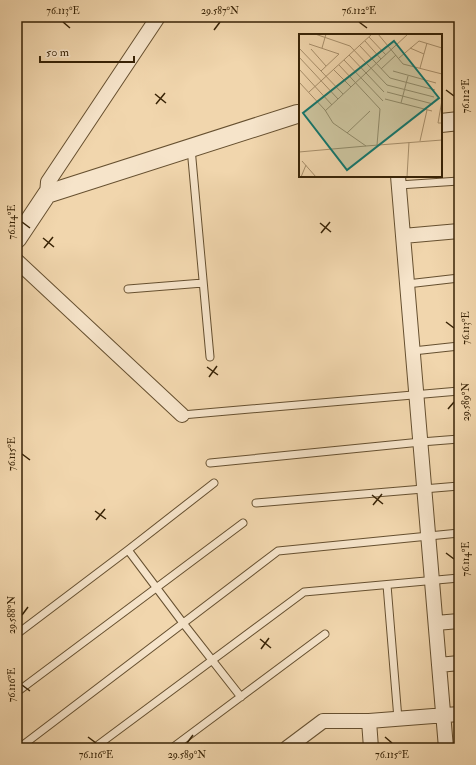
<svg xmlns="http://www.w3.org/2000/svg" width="476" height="765" font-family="'IM FELL Double Pica',serif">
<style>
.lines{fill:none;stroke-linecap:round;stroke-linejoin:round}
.service-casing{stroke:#665030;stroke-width:9}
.minor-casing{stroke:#665030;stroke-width:16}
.tertiary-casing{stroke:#665030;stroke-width:20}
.service{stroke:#f6e4ca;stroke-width:7}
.minor{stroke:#f6e4ca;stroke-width:14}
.tertiary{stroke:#f6e4ca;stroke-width:18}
.ticks{fill:none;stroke:#382306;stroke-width:1.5}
.inset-road{fill:none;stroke:#a78e6a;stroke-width:1}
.view{fill:#0f766e;fill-opacity:0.15;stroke:#0f766e;stroke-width:2}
.inset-edge{fill:none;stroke:#382306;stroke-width:2}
.neatline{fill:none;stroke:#382306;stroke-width:1.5}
.ticks-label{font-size:10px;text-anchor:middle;fill:#382306}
</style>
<rect width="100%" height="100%" fill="#f1d6ad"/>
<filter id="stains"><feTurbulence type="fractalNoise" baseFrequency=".005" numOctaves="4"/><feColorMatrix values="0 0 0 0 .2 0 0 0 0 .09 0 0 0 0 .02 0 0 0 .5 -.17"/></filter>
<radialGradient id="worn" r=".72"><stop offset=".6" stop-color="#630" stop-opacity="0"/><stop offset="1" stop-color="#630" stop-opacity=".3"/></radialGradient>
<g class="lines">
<g class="service-casing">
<path id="service" d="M 191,148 L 210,357
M 399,185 L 459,181
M 407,284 L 459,278
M 128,289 L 203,283
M 413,351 L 459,346
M 182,415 L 459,391
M 210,463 L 421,442 L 459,439
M 256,503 L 459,486
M 128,550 L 183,623 L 241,697
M 387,585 L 398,719
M 17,634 L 128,550 L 214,483
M 17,692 L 243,523
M 23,745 L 278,551 L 459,533
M 94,748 L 304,592 L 459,578
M 172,748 L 325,634"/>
</g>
<g class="minor-casing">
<path id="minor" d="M 398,176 L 446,748
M 47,194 L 48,182 L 158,17
M 403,236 L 459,231
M 17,261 L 182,415
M 436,623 L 459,621
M 439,665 L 459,663
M 369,721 L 371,748
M 287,748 L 323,721 L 369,721 L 459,714"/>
</g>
<g class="tertiary-casing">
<path id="tertiary" d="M 441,123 L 459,121
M 17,239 L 47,194 L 297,114 L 300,114"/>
</g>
<use href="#service" class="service"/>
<use href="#minor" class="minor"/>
<use href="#tertiary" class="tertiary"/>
</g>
<path class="ticks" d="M 63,22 L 70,28M 359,22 L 367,28M 214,30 L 220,22M 446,90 L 454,96M 155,94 L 166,103M 156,104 L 165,93M 22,222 L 30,228M 320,223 L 331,232M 321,233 L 330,222M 43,238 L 54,247M 44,248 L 53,237M 446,322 L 454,328M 207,367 L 218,375M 209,377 L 217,366M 448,409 L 454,402M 22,454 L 30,460M 372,495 L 383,504M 373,505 L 382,494M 95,511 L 106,519M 96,520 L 105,509M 446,553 L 454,559M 22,615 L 28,607M 260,639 L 271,648M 261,649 L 269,638M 22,685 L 30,691M 88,737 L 96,743M 385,737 L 392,743M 187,743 L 193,735"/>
<g transform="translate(299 34)">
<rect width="143" height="143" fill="#f1d6ad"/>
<path class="inset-road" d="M 16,0 L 51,12 L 88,51 L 135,63M 79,0 L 104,30 L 143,40M 70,3 L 87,21M 66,7 L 82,25M 10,10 L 40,20 L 22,37M 61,12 L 91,44 L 136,56M 0,14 L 44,60M 23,14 L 27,0M 111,14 L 125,20M 12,15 L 27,32M 50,21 L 85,58M 0,23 L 39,65M 100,24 L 120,7 L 143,14M 45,26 L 84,67M 40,31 L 81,75 L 78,111M 121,34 L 128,9M 0,35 L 33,71M 82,35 L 97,21M 35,36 L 52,53M 94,37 L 137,49M 0,48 L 26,76 L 34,89 L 67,112 L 143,106M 10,58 L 73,0M 88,58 L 134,70M 86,65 L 133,77M 143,66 L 139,89 L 143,89M 102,69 L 109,42M 26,77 L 109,0M 48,99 L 71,77M 121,107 L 128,76M 0,118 L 67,112M 3,127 L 17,143M 2,143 L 7,131M 108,143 L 110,108"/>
<path class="view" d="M 95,7 L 140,64 L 48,136 L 4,79 Z"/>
<rect width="143" height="143" class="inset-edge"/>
</g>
<rect width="476" height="765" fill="none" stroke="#f1d6ad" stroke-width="44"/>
<path d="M40 56v6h94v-6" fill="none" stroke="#382306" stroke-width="2"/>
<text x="46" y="56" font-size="12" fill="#382306" stroke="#f6e4ca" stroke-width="3" paint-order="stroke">50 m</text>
<rect x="22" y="22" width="432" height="721" class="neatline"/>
<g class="ticks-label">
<text x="63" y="14">76.113°E</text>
<text x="220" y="14">29.587°N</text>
<text x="359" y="14">76.112°E</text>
<text transform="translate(465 96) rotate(-90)" y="4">76.112°E</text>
<text transform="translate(11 222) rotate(-90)" y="4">76.114°E</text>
<text transform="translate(465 328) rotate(-90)" y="4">76.113°E</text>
<text transform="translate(465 402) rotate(-90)" y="4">29.589°N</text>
<text transform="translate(11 454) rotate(-90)" y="4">76.115°E</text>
<text transform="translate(465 559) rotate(-90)" y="4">76.114°E</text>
<text transform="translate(11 615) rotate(-90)" y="4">29.588°N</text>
<text transform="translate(11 685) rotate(-90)" y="4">76.116°E</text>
<text x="96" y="758">76.116°E</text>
<text x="187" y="758">29.589°N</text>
<text x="392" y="758">76.115°E</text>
</g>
<rect width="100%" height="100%" filter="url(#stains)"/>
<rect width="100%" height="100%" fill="url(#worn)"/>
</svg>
